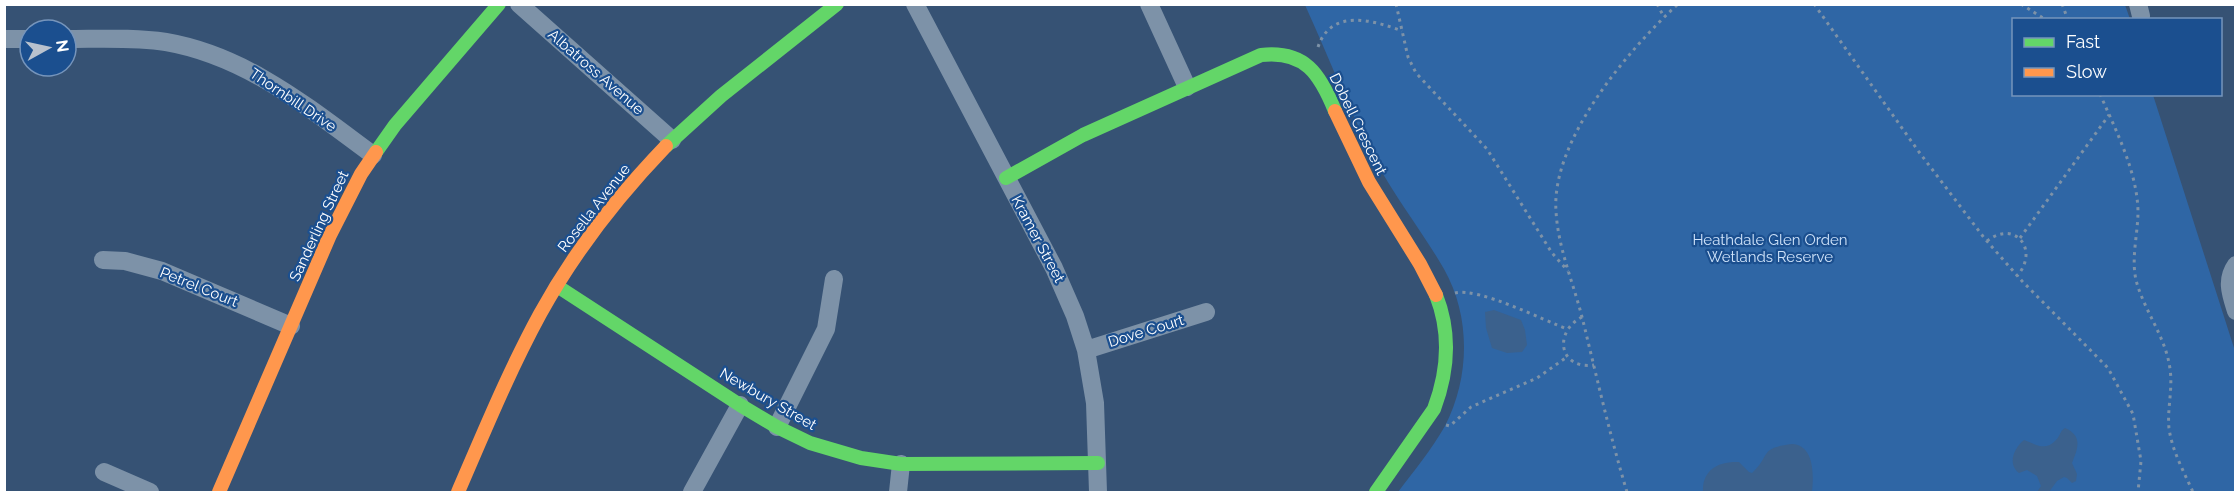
<svg xmlns="http://www.w3.org/2000/svg" width="2240" height="497" font-family="Raleway,sans-serif">
<style>
.green{fill:#2f66a5}
.water{fill:#3b618d}
.lines{fill:none;stroke-linecap:round;stroke-linejoin:round}
.path{stroke:#7d92a8;stroke-width:3;stroke-dasharray:3 4.5;stroke-linecap:butt}
.street{stroke:#7d92a8;stroke-width:18}
.fast{stroke:#63d668;stroke-width:14}
.slow{stroke:#ff974d;stroke-width:14}
.labels{text-anchor:middle;dominant-baseline:central;stroke-width:4.5;stroke-linejoin:round;paint-order:stroke}
.street-label{font-size:15px;fill:#fff;stroke:#1b4f8f}
.park-label{font-size:15px;fill:#cfe3fa;stroke:#1b4f8f}
</style>
<rect width="100%" height="100%" fill="#365274"/>
<path class="green" d="M 1305,5 L 2125,5 L 2130,19 L 2014,20 L 2014,94 L 2153,95 L 2235,351 L 2235,492 L 1398,492 C 1414,471 1432,449 1445,426 C 1470,377 1471,317 1444,269 C 1422,231 1394,196 1374,158 C 1348,108 1328,55 1305,5 Z"/>
<path class="water" d="M 1494,310 L 1521,320 L 1525,330 L 1527,345 L 1522,352 L 1507,353 L 1492,348 L 1486,328 L 1485,312 Z
M 2065,428 C 2083,436 2078,448 2072,463 L 2077,474 L 2076,481 L 2072,483 L 2067,478 L 2064,477 L 2057,481 L 2049,492 L 2037,492 L 2041,486 L 2037,476 L 2027,470 L 2019,473 C 2007,464 2014,448 2024,440 C 2036,444 2045,452 2056,440 C 2061,435 2059,432 2065,428 Z
M 1792,444 C 1814,445 1814,474 1812,492 L 1703,492 C 1702,470 1718,461 1739,462 L 1749,472 L 1752,473 C 1771,456 1758,448 1792,444 Z"/>
<g class="lines">
<path class="path" d="M 1396,4 L 1408,57 L 1416,73 L 1487,149 L 1552,253 L 1568,271
M 1657,4 L 1664,17
M 1814,4 L 1919,152 L 1985,239 L 2022,281 L 2108,368 L 2133,414 L 2141,461 L 2138,492
M 2021,4 L 2046,20
M 2062,4 L 2068,20
M 1318,47 C 1331,8 1373,20 1402,31
M 2100,94 C 2116,131 2137,171 2138,211 C 2138,234 2131,257 2136,280 C 2144,311 2166,337 2170,369 C 2173,389 2167,409 2169,428 C 2172,451 2184,472 2193,492
M 2020,238 L 2109,115
M 1987,241 C 2015,219 2040,250 2017,276
M 1455,293 C 1478,287 1543,320 1567,329
M 1582,317 C 1553,332 1559,370 1594,365
M 1446,425 L 1450,426 L 1471,407 L 1537,378 L 1567,357
M 1627,492 C 1610,436 1597,378 1583,321 C 1574,284 1558,249 1556,211 C 1551,140 1629,49 1678,4"/>
<path class="street" d="M 519,4 L 672,140
M 915,4 L 1054,268 L 1075,316 L 1086,350 L 1095,403 L 1098,492
M 1149,4 L 1187,87
M 2138,4 L 2141,16
M 4,39 L 30,39
M 66,39 C 99,39 134,37 166,42 C 247,56 309,108 373,155
M 103,260 L 125,261 L 162,271 L 291,326
M 2236,265 C 2225,280 2231,295 2236,311
M 1086,350 L 1206,312
M 777,427 L 826,329 L 834,279
M 104,472 L 150,492
M 692,492 L 740,405
M 898,492 L 901,464"/>
<path class="fast" d="M 666,146 L 721,96 L 837,4
M 376,152 L 395,125 L 499,4
M 1006,178 L 1083,135 L 1261,55 C 1305,50 1320,74 1335,111
M 557,286 L 740,405 L 777,427 L 810,443 L 861,458 L 901,464 L 1098,463
M 1376,492 L 1434,409 C 1448,372 1451,333 1436,295"/>
<path class="slow" d="M 1335,111 L 1369,182 L 1420,264 L 1436,295
M 219,492 L 330,235 L 361,174 L 376,152
M 458,492 C 484,432 509,371 540,314 C 574,252 618,196 666,146"/>
</g>
<g class="labels">
<g class="street-label">
<text transform="translate(596 72) rotate(41)">Albatross Avenue</text>
<text transform="translate(293 100) rotate(34)">Thornbill Drive</text>
<text transform="translate(1358 124) rotate(64)">Dobell Crescent</text>
<text transform="translate(594 208) rotate(-52)">Rosella Avenue</text>
<text transform="translate(319 226) rotate(-65)">Sanderling Street</text>
<text transform="translate(1038 239) rotate(62)">Kramer Street</text>
<text transform="translate(199 287) rotate(22)">Petrel Court</text>
<text transform="translate(1146 331) rotate(-17)">Dove Court</text>
<text transform="translate(768 399) rotate(30)">Newbury Street</text>
</g>
<g class="park-label">
<text x="1770" y="240">Heathdale Glen Orden<tspan x="1770" dy="17">Wetlands Reserve</tspan></text>
</g>
</g>
<rect width="2240" height="497" fill="none" stroke="#ffffff" stroke-width="12"/>
<rect x="2012" y="18" width="210" height="78" fill="#1b4f8f" stroke="#7695bc" stroke-width="1.5"/>
<rect x="2024" y="38" width="30" height="9" fill="#63d668" stroke="#7695bc" stroke-width="1.5"/>
<text x="2066" y="48" font-size="18" fill="#ffffff">Fast</text>
<rect x="2024" y="68" width="30" height="9" fill="#ff974d" stroke="#7695bc" stroke-width="1.5"/>
<text x="2066" y="78" font-size="18" fill="#ffffff">Slow</text>
<g transform="translate(48 48) rotate(82)"><circle r="28" fill="#1b4f8f" stroke="#7695bc" stroke-width="1.5"/>
<path d="M0-4.5L10 22L0 15L-10 22Z" fill="#b9c2ce"/>
<text y="-9" font-size="16" font-weight="bold" text-anchor="middle" fill="#ffffff">N</text>
</g>
</svg>
